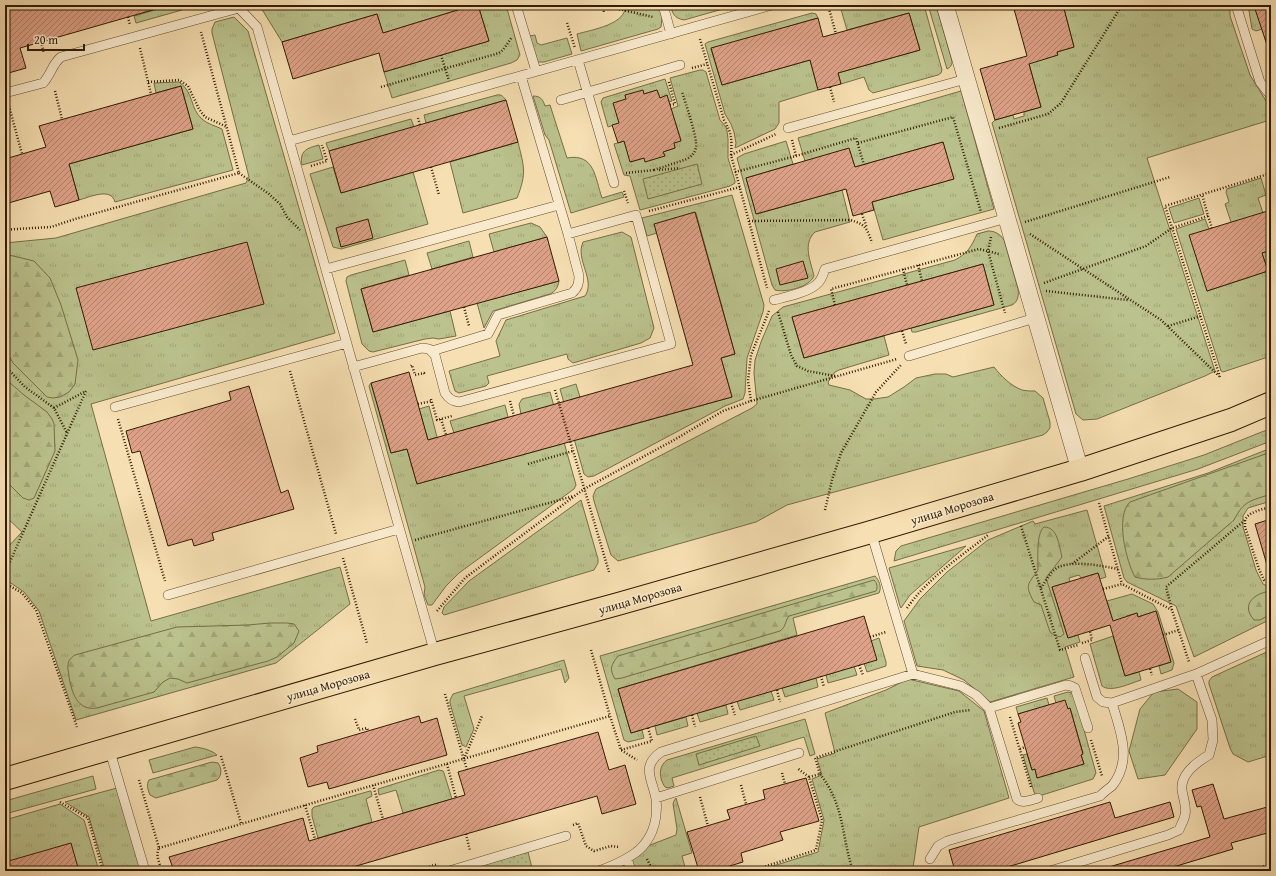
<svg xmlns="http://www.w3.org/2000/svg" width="1276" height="876" font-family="'Gentium Book Plus',serif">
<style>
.grass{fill:url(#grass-tufts);stroke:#766e46}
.forest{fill:url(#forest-firs);stroke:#766e46}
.park{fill:url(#park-dots);stroke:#766e46}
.building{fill:url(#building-hatch);stroke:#321b00}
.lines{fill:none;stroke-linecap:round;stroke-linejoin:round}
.service-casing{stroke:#634c2c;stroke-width:10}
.minor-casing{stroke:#634c2c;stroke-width:18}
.primary-casing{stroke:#321b00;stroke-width:24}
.path{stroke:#321b00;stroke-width:2.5;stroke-dasharray:1 2;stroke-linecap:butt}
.service{stroke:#f9eacd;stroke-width:9}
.minor{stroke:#f9eacd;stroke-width:17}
.primary{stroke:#f6dfb2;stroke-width:22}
.labels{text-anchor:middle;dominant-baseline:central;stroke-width:3;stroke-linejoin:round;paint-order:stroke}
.street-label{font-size:12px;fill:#321b00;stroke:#f9eacd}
</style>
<defs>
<pattern id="grass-tufts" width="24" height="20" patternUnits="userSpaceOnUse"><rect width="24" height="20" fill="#bbc28d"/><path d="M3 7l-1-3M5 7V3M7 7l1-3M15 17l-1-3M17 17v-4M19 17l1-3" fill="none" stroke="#a1a678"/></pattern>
<pattern id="forest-firs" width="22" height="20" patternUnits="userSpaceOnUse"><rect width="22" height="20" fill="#bbc28d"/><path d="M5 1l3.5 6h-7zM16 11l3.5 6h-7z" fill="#a1a678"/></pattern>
<pattern id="park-dots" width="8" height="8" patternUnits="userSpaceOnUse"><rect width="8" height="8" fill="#bbc28d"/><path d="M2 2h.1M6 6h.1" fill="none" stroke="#a1a678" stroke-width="1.8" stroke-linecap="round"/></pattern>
<pattern id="building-hatch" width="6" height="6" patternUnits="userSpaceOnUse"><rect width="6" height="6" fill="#dea288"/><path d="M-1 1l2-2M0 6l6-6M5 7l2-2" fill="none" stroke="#b5836d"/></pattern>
</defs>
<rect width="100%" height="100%" fill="#f6dfb2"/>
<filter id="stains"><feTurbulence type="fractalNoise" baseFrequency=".005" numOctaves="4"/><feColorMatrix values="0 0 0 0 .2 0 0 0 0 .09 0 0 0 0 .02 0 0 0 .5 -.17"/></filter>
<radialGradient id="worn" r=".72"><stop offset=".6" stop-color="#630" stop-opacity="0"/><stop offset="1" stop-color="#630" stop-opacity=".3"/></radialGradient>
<path class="grass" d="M 157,5 L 180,5 L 182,10 L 136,23 L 134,16 L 158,9 Z
M 256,5 L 474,5 L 383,33 L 377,14 L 282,42 L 263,11 Z
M 478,5 L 506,5 L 520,55 L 517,60 L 511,63 L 392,98 L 384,72 L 489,41 Z
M 625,5 L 659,5 L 662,18 L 661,27 L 658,29 L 581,51 L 577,34 C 591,30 628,24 625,5 Z
M 670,5 L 737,5 L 684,20 C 674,18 673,14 670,5 Z
M 843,5 L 924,5 L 942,70 L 941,73 L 938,75 L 873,93 L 869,90 L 864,77 L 841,84 L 838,73 L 920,50 L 909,13 L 847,30 L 840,6 Z
M 928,5 L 936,5 L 952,61 C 952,65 951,67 947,69 Z
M 1063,5 L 1230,5 L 1230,16 L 1250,75 L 1271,109 L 1271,118 L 1270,120 L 1147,158 L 1215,371 L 1205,376 L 1097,419 L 1083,420 L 1076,414 L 992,123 L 995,120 L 1013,115 L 1014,119 L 1024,116 L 1024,112 L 1041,107 L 1028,60 L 1046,55 L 1047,58 L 1057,55 L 1057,52 L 1074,47 Z
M 1248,5 L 1267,5 L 1262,29 L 1256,31 L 1252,29 Z
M 812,13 L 816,14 L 818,18 L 711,49 L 722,85 L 810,60 L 818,90 L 779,102 L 779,123 L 775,129 L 735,148 L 736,143 L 734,132 L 731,124 L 725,114 L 705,44 L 708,42 Z
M 234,17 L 248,31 L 335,333 L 91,404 L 151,621 L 340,567 L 350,604 L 276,663 L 76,720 L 39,611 L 24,592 L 5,579 L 5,550 L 22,532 L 5,516 L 5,243 L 56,238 L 246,183 L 249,177 L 212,33 L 212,29 L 215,22 Z
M 535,35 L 537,43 L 541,45 L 567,38 L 572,54 L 544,62 L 538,62 L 536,60 L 529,36 Z
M 700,70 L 703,70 L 706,72 L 720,120 L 726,127 L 727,131 L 728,139 L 728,158 L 735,181 L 735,183 L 730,186 L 640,210 L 630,176 L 624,175 L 614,144 L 624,141 L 631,162 L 644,158 L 665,155 L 663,152 L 675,148 L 674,143 L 681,140 L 671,109 L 678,106 L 670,78 Z
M 665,79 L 672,101 L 669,102 L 667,96 L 660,98 L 657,90 L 644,94 L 625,95 L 626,99 L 623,122 L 608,127 L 601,102 L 603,98 Z
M 179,82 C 194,92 190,109 202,119 C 207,124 216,126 222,129 L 233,170 L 115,202 C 111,187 90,197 79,200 L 69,164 L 193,129 L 181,86 L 156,93 L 154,83 Z
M 961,91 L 994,209 L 883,240 L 872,202 L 953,179 L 943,142 L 855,167 L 849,149 L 805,161 L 798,138 Z
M 497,95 C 502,94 503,97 506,100 L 426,123 L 424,115 Z
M 533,96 C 541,96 543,100 545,106 L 550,105 L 567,158 C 595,153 595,178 602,198 L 622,192 L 624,197 L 571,213 L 549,140 L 545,135 Z
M 411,119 L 414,127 L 329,151 L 326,143 Z
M 786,141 L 793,164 L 746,178 L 757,214 L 842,190 L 850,222 L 815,232 C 802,244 811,262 814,276 C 809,287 786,293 775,290 L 772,285 L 737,158 L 744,154 Z
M 518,142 C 524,167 527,173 517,198 L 463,213 L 450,162 Z
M 319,145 L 323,159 L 302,165 C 299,151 307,148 319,145 Z
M 333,167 L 341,193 L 413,172 L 428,224 L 341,249 L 333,247 L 310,174 Z
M 1261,178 L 1266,195 L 1258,198 L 1263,213 L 1236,237 L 1225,204 L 1229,202 L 1226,192 L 1227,189 Z
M 732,195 L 764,305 L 763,312 L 747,358 L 745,393 L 743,399 L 725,406 L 594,476 L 588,477 L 584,474 L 560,389 L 576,384 L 580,397 L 570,400 L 581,439 L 732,397 L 721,358 L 735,354 L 696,213 L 655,224 L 657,233 L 647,236 L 642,218 Z
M 1199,198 L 1204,214 L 1174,223 L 1169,208 Z
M 1205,219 L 1209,229 L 1207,291 L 1268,271 L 1262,253 L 1266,252 L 1271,266 L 1271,356 L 1223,372 L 1221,371 L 1176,229 Z
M 531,223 L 540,227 L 547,237 L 494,252 L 489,234 Z
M 988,231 C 995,231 1000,234 1004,240 L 1018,289 C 1019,295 1018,302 1012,305 L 916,332 L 912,332 L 911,328 L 994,305 L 983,264 L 792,317 L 804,358 L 884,336 L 889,355 L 839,370 L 835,372 L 828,382 L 829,385 L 850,390 L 866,399 L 874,399 L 888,397 L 904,387 L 916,378 L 935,374 L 946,374 L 953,377 L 994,367 C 1001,376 1011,386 1022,390 C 1026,391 1031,391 1035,391 L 1043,398 L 1050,422 L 1050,428 L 1047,432 L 1043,435 L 787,505 L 756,522 L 618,561 L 611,555 L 594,501 L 593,496 L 596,489 L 752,408 L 757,404 L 754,373 L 755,360 L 761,342 L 772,316 L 783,307 L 955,260 C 968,253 971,247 977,234 Z
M 622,232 L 631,237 L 654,328 L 650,338 L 641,343 L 573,363 L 568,359 L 567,354 L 487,376 L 489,383 L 486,386 L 459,393 L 455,391 L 449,371 L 500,356 L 496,341 L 506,320 L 585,296 C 596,280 575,260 583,242 Z
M 469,241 L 473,257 L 432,269 L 427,253 Z
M 405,260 L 409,275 L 361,289 L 373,332 L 450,311 L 456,336 L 439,339 L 433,338 L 425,339 L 373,352 L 369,351 L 362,344 L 346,281 L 347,277 L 351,275 Z
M 559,281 C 558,287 556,291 550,294 L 493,311 L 484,328 L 477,303 Z
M 371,383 L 391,453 L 407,449 L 417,484 L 557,445 L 521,414 L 519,404 L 522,399 L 550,392 L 576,485 L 574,489 L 459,573 L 446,586 L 432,605 L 428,605 L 424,595 L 425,587 L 369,386 Z
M 505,405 L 508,417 L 454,433 L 450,421 Z
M 429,406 L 437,437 L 428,440 L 419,409 Z
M 1271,430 L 1271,441 L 1198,469 L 894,561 L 896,551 L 901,546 L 1128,479 L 1204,455 L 1264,431 Z
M 1271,448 L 1271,501 L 1248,508 L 1243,516 L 1243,527 L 1256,570 L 1263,584 L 1269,587 L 1271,586 L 1271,619 L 1194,657 L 1176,606 L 1127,582 L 1124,578 L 1104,506 L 1208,473 Z
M 581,500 L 598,559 L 598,563 L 594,570 L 444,615 L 442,613 L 444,607 L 469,581 Z
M 1087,510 L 1106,577 L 1100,579 L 1098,573 L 1081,578 L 1079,575 L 1069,578 L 1070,582 L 1052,587 L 1068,638 L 1078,635 L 1080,642 L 1065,647 L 1074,677 L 990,702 L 964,680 L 943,670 L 917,666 L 904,621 L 920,599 L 947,572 L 988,540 L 1033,521 L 1035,524 Z
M 966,546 L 910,595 L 901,608 L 900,606 L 889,568 Z
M 875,576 C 879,580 882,587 879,593 L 793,618 L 797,635 L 618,689 L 631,733 L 642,730 L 644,738 L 628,742 L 624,740 L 600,656 Z
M 1132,594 L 1153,604 L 1158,612 L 1174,663 L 1172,670 L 1161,674 L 1159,666 L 1171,662 L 1156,611 L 1138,617 L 1137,613 L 1126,616 L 1127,620 L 1114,624 L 1107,601 Z
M 1113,636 L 1125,676 L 1139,672 L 1141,680 C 1131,683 1111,693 1102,686 L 1090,644 Z
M 879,638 L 886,662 L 886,666 L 867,672 L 864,663 L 871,641 Z
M 1271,650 L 1271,755 L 1248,762 L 1233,754 L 1230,748 L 1209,684 L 1209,681 L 1212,677 Z
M 564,660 L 569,678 L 565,683 L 561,669 L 464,696 L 474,729 L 466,747 L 462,745 L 450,703 L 450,700 L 453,694 Z
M 854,666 L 857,675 L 828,683 L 826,675 Z
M 816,678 L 818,687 L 785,697 L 782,688 Z
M 908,679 L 959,691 L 984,711 L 1009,798 L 919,827 L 913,868 L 905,871 L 757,871 L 818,852 L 824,820 L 812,779 L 822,775 L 817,759 L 835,753 L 825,713 L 886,690 Z
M 1178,689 L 1197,702 L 1197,729 L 1165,775 L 1138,779 L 1129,751 L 1140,709 L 1154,692 Z
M 771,691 L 774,700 L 740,710 L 737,701 Z
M 1068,692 L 1074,694 L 1096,773 L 1093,779 L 1039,796 L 1035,794 L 1034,792 L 1023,755 L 1027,754 L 1032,770 L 1035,769 L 1037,778 L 1084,764 L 1081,755 L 1083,753 L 1070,708 L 1068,709 L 1056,703 L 1054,696 Z
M 1047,698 L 1049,705 L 1018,714 L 1016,707 Z
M 726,705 L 728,714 L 700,722 L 697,713 Z
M 686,717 L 688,726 L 657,735 L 655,726 Z
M 805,719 L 815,754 L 810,756 L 804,737 L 672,778 L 674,786 L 668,788 L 665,787 C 659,778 658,767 667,760 Z
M 195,747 C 203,748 211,750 217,755 L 153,773 L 149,760 Z
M 439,770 L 443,771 L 444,773 L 452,799 L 403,813 L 396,790 L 379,795 L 378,789 Z
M 93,776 L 96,789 L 5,814 L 5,801 Z
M 117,788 L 141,871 L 105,871 L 89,817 L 65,802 Z
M 370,791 L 371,791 L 372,796 L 366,799 L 372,822 L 318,838 L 312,816 L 312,809 L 314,807 Z
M 676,798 L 692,853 L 682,856 L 686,871 L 635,871 L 631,859 L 645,847 L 676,835 L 677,829 L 673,804 L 674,801 Z
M 60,804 L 84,820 L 99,871 L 79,871 L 5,862 L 5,820 Z"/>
<path class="forest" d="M 5,254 L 34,261 L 50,278 L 61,305 L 78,360 L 75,384 L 69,392 L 60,397 L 53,398 L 47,397 L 13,363 L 6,350 Z
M 5,376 L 9,382 L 24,395 L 47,412 L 52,419 L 54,424 L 55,451 L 34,498 L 29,500 L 23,498 L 5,480 Z
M 1271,452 L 1271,494 C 1251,501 1244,500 1234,520 L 1168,577 C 1157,580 1146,580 1135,577 C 1126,561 1115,516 1130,502 Z
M 1044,527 C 1058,527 1059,546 1062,557 L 1046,578 L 1064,634 L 1060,637 L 1054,635 L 1050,632 L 1041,605 L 1034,602 C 1024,584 1028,585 1038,570 C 1038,560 1036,533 1044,527 Z
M 874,580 C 877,583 878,587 876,591 L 789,616 C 785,621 786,627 780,631 L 622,678 L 615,679 C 609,669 611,665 618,656 Z
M 1271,591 L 1271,614 L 1260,620 L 1254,620 C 1240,604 1255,593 1271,591 Z
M 270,623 L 287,623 L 294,624 L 299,631 L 294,643 L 277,657 L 268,661 L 187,683 L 178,679 L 170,678 L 163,682 L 154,692 L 97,708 C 77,711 72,693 69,677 C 69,673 67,668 68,665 C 68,660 72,657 75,655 L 177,627 L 248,625 Z
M 212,762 L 218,763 C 222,769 222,775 217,780 L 156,798 L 150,795 C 148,790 146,785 149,780 Z"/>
<path class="park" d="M 697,164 L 702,184 L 648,199 L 643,179 Z
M 756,736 L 760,746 L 699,765 L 696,754 Z
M 528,852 L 532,868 L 522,871 L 462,871 Z"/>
<path class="building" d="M 5,5 L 155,5 L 156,9 L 20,48 L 26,68 L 5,74 Z
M 474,5 L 478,5 L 489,41 L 384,72 L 379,53 L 293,79 L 282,42 L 377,14 L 383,33 Z
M 1027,5 L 1063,5 L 1074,47 L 1057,52 L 1058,55 L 1029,64 L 1041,107 L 995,120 L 980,69 L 1027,56 L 1014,9 Z
M 1267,5 L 1271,5 L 1271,48 L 1268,48 L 1255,9 Z
M 909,13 L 920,50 L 838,73 L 841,84 L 818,90 L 810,60 L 722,85 L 711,48 L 818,18 L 823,37 Z
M 181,86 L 193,129 L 69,164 L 79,200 L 55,207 L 50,191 L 5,204 L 5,159 L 46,147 L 39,126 Z
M 643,90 L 644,94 L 657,90 L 660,98 L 667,95 L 681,141 L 674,143 L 675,148 L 663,152 L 665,156 L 645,162 L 644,158 L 630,162 L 624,141 L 618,143 L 612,125 L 619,123 L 613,103 L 626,99 L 625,95 Z
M 506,100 L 518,142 L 341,193 L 329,151 Z
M 943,142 L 954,179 L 872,202 L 874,210 L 853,216 L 846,189 L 756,214 L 746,178 L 849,148 L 855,167 Z
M 1271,210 L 1271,250 L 1262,253 L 1268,271 L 1207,291 L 1189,235 Z
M 695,212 L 735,354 L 721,358 L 732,397 L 417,484 L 407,449 L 391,453 L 371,383 L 409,372 L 428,440 L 693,365 L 654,224 Z
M 368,219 L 373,238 L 341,247 L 336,228 Z
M 547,237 L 559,281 L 373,332 L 361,289 Z
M 247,242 L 264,304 L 93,350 L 76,288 Z
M 803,261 L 808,278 L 780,285 L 776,269 Z
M 983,264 L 994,305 L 804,358 L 792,317 Z
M 249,386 L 281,493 L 288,490 L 294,509 L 212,533 L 214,540 L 194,546 L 192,539 L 168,546 L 140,451 L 132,453 L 126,431 L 231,400 L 229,392 Z
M 1271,519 L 1271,565 L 1267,565 L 1255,524 Z
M 1098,573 L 1113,621 L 1137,613 L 1138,617 L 1156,611 L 1171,662 L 1125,676 L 1110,625 L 1068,638 L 1052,587 Z
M 864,616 L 877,660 L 631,733 L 618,689 Z
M 1065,700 L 1068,709 L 1070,708 L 1083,754 L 1081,755 L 1084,764 L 1037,778 L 1035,769 L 1032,770 L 1018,723 L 1021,722 L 1018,714 Z
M 419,716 L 421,723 L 437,718 L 447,755 L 329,789 L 327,782 L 308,787 L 300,758 L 318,752 L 317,746 Z
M 598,732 L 609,770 L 625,765 L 636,804 L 602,814 L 597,796 L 339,871 L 174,871 L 169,857 L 303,818 L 309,841 L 465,795 L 458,772 Z
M 806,778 L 819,821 L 780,832 L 783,840 L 741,853 L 743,862 L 713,871 L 699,871 L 687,832 L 730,819 L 727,810 L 765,799 L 763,790 Z
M 1213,784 L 1224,819 L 1271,806 L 1271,832 L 1231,843 L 1233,849 L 1160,871 L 1110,871 L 1109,867 L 1210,837 L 1201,806 L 1197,807 L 1192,790 Z
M 1110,802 L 1115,818 L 1170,802 L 1174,817 L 994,871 L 955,871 L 949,850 Z
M 71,843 L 79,871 L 5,871 L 5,862 Z"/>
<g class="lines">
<g class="service-casing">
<path id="service" d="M 236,5 L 257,27 L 435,654
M 516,5 L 536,71
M 663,5 L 671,34
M 1236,5 L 1260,82 L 1271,96
M 578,60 L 614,183
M 5,93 L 43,83 C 51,75 52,64 61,57 L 239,8
M 561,100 L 680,65
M 788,128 L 966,79
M 289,141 L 772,5
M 326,269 L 559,205
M 774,300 C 786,297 810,292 818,283 C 822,279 823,274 825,269 L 1007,218
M 432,351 L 488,334 L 498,315 L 572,293 C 578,288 579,283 579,276 L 568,234 L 521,76
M 909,356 L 1035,318
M 353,367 L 422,348 L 429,349 L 435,355 L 445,393 C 449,399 452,401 459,402 L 671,344 L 636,215 L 568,234
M 115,407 L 347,343
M 871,532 L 913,674
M 168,595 L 399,529
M 1085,658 L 1097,697 L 1103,702 L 1112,703 L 1196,674 L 1271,640
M 109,748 L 145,871
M 656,798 L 799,753
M 1038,798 C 1031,800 1022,804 1017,799 L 989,708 L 1066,685 L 1071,686 L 1075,688 L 1088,728
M 627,858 L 631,871
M 930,859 L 938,846 L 947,841 L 1100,796 C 1104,792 1108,789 1112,786 C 1133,760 1120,730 1112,703
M 449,871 L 566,836
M 599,871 C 612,866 632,858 642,847 C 654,834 658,816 656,799 C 653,780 640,767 661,752 L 913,674 L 961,686 L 976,695 L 989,708
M 1050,871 L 1168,835 L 1179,830 C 1181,825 1184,820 1185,815 C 1187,807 1183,798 1182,790 C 1180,774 1197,762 1209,755 L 1213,740 L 1212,720 L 1196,674"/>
</g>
<g class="minor-casing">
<path id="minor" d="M 945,5 L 1080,470"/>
</g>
<g class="primary-casing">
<path id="primary" d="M 5,779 L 435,654 L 618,604 L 871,532 L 1080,470 L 1231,420 L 1271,403"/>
</g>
<path class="path" d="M 602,5 L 604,12
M 616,5 L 614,8 L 653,17
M 828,5 L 836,34
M 128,17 L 130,25
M 567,23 L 575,48
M 700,39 L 724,120 C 732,134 732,139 731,155 L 767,288
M 1265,40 L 1271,39
M 41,42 L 44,53
M 140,48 L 151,94
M 441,55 L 449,81
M 692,68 L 707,64
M 148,82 L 179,80 L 188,86 L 199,109 L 205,117 L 227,127
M 669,82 L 675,104 L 670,105
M 381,87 L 499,53 L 503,50 L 512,37
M 830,87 L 834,102
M 55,91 L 62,119
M 9,106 L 22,154
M 418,118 L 420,125
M 999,128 L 1048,114 L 1061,103 L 1122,5
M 792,140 L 796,156
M 858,143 L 953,117 L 981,212
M 731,155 L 776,134
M 311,166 L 327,161 L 322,145
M 431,167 L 439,195
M 654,170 L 687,159 C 692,156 695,153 696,147 C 698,140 685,101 682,92
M 659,170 L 680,168
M 735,172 L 796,156 L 856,138 L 864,165
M 239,173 L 269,194 L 280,204 L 287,217 L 300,230
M 626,173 L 654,170
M 624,191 L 628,203
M 649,211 L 740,187
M 862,214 L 867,228
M 1208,216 L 1212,228
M 749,221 L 850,220 C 866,224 867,229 872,243
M 1025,222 L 1170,177
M 5,230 L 16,229 L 51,227 L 75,219 L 239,173 L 201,32
M 1030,234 L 1161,320 L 1219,376
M 991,237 L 988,251 L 1005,313
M 1269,251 L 1271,257
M 918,265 L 922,281
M 903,269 L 907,285
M 1044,283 L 1146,246 L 1172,228 L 1208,216 L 1202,194
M 1046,291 L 1128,300
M 835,305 L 831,289 L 979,249 L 999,254
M 464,307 L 469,326
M 778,312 L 791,355 L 797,366 L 808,371 L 835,376
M 1168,326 L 1201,316
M 902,331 L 906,344
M 5,363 L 10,371 L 25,387 L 54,408 L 67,433
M 411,366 L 412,365 L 415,375 L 424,373 L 425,375
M 290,371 L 336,534
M 1220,377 L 1165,206 L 1268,174 L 1271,180
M 555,390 L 609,572
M 431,399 L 437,420 L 452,416
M 510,401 L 514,416
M 751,401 L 748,381 L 751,355 L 769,311
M 418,404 L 432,401
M 54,408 L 86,391
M 118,419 L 165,581
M 441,419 L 446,435
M 528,464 L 573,451
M 1099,503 L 1122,584
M 1271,507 C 1263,509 1248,512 1245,520 C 1245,522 1245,525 1245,527 L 1259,569 L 1264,580 L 1271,582
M 825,510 L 832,480 L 841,453 L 876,392 L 901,365
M 1021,526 L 1060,650 L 1078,645
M 415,540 L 574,496
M 343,558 L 367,643
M 1072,564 L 1109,536
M 5,573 L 86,391
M 5,583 L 22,593 L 36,610 L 77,727
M 1041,588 C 1046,581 1051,570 1059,567 C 1074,560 1102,566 1118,569
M 1103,589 L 1122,584 L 1172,610 L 1189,662
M 907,608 C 928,578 960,557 988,535
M 1172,610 L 1166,587 L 1245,520
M 437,611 L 465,578 L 584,489 L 674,440 L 723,411 L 751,401 L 897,359
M 1163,635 L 1179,630
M 870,637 L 886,632
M 1082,643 L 1092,640 L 1090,631
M 591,650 L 610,716 L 621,750 L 637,760
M 859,665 L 863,675
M 1150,669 L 1152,675
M 821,676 L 824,687
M 777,690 L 780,702
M 445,694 L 467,770
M 731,703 L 735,715
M 692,715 L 695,727
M 1010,717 L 1031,787
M 355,719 L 359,730 L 367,728 L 368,731
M 648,728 L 652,741
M 1091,740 L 1102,776
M 1020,749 L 1025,747
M 621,750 L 652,741
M 221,756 L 241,823
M 464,759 L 482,716
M 447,764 L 456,798
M 782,773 L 785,784
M 820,774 C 845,806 841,835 853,871
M 809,777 L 820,774 L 815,758 L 955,712 L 971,710
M 139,780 L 159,848 C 155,855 160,864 162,871
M 373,785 L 383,819
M 741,785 L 746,804
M 700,797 L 708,826
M 60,802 L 88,818 L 103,871
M 305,805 L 315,839
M 573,825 L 578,823 L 586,846 L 594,851 L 611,846 L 619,847
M 466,834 L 470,851
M 159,848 L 610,716
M 647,859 L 653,871
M 415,871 L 438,864
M 751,871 L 816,850 L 822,820 L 809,777 L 797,768
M 1249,871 L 1271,864"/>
<use href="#service" class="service"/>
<use href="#minor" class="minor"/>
<use href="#primary" class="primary"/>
</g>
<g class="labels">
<g class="street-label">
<text transform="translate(952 508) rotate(-17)">улица Морозова</text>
<text transform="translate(640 598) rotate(-16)">улица Морозова</text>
<text transform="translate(328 685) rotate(-16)">улица Морозова</text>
</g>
</g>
<rect width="1276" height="876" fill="none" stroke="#f6dfb2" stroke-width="20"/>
<rect x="6" y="6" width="1264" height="864" fill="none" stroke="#321b00" stroke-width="2"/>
<rect x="10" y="10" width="1256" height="856" fill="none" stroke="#321b00"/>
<path d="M28 44v6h56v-6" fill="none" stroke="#321b00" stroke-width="2"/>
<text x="34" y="44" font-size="12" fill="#321b00" stroke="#f9eacd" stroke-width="3" paint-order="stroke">20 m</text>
<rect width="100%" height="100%" filter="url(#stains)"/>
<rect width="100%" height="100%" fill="url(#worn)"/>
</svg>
